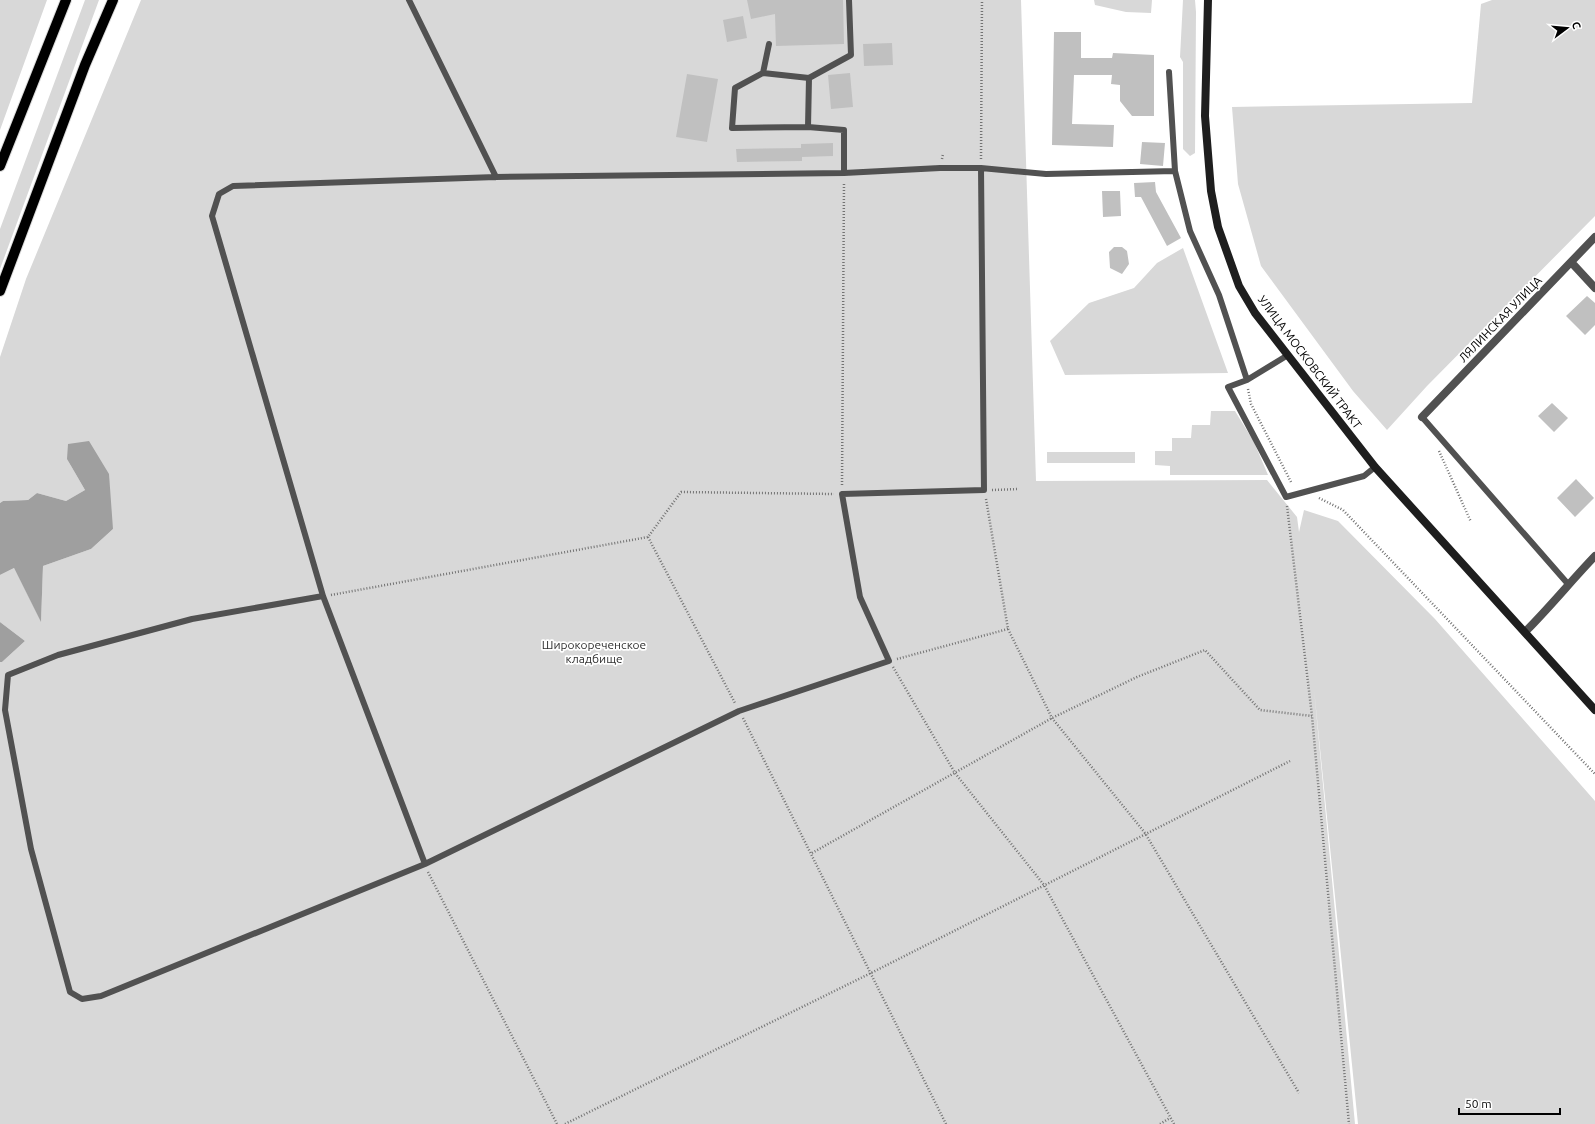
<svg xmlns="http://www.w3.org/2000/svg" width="1595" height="1124" font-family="Ubuntu,sans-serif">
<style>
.green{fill:#d8d8d8}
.water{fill:#9f9f9f}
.building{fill:#c0c0c0}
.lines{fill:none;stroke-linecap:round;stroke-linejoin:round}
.primary-casing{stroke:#dbdbdb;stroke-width:12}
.path{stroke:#737373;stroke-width:2.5;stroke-dasharray:1 2;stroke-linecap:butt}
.lane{stroke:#515151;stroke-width:6}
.street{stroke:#515151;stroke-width:8}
.secondary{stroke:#1e1e1e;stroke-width:8}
.primary{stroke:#000;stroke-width:10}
.labels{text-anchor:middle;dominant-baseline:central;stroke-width:3.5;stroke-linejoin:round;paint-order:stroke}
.street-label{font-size:12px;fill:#000;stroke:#fff}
.park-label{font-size:12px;fill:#2f2f2f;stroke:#fff}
</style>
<rect width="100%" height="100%" fill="#fff"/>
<path class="green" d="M 0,0 L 47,0 L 0,130 Z
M 85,0 L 99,0 L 0,269 L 0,229 Z
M 141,0 L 1021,0 L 1036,481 L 1267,480 L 1297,517 L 1299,532 L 1304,510 L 1338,521 L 1435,619 L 1595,801 L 1595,1124 L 1358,1124 L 1314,689 L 1355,1124 L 0,1124 L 0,662 L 2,662 L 25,641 L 0,622 L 0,575 L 14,568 L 41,621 L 43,566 L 91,549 L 113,529 L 67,459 L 85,490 L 66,501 L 37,493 L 28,500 L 3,501 L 0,503 L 0,357 L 26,279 Z
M 1094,0 L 1152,0 L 1151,13 L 1126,12 L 1095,5 Z
M 1183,0 L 1195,0 L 1196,12 L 1195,153 L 1190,156 L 1183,149 L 1183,62 L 1180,57 Z
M 1492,0 L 1595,0 L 1595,216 L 1427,386 L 1387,430 L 1353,391 L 1261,266 L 1238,184 L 1232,107 L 1472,103 L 1481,4 Z
M 1183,248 L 1228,373 L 1065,375 L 1050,341 L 1089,303 L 1134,288 L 1157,263 Z
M 1211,411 L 1235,411 L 1254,442 L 1268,475 L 1170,475 L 1170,466 L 1155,465 L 1155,451 L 1172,451 L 1172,438 L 1191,438 L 1192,425 L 1210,425 Z
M 1047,452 L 1135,452 L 1135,463 L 1047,463 Z"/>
<path class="water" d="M 89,441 L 109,474 L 113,529 L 91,549 L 43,566 L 41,622 L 14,568 L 0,575 L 0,503 L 3,501 L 28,500 L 37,493 L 66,501 L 85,490 L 67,459 L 68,444 Z
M 0,622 L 25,641 L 2,662 L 0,662 Z"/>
<path class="building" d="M 747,0 L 843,0 L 844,44 L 776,46 L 775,14 L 751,19 Z
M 743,16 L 747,38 L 727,42 L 723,20 Z
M 1054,32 L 1081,32 L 1081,58 L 1112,58 L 1113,53 L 1154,55 L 1154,116 L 1132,116 L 1120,101 L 1120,85 L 1111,84 L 1112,75 L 1074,75 L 1072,124 L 1114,125 L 1113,147 L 1052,145 Z
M 892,43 L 893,65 L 864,66 L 863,44 Z
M 850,73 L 853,107 L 831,109 L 828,75 Z
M 687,74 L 718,79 L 707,142 L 676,137 Z
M 1142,142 L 1165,143 L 1163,166 L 1140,164 Z
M 833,143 L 833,156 L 802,157 L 802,161 L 737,162 L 736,149 L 801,148 L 801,144 Z
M 1155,182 L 1156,192 L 1181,238 L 1167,246 L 1141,197 L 1135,197 L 1134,183 Z
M 1102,191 L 1120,191 L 1121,216 L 1103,217 Z
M 1114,247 L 1122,247 L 1127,251 L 1129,264 L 1122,274 L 1110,268 L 1109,252 Z
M 1587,296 L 1595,303 L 1595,325 L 1585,335 L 1566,316 Z
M 1552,403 L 1568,418 L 1554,432 L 1538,416 Z
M 1576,479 L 1594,498 L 1575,517 L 1557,498 Z"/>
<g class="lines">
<g class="primary-casing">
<path id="primary" d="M 0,166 L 66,0
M 0,291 L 85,65 L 113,0"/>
</g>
<path class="path" d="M 942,159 L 943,154
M 981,159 L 982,0
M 1248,389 L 1251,404 L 1291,482
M 1439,451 L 1471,522
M 842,485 L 844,182
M 992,490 L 1019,489
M 1319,498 L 1343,510 L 1595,774
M 986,499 L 1008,629 L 1052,718 L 1145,833 L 1299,1093
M 1287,506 L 1312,716 L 1349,1124
M 648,537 L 735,703
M 331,595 L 648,537 L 681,492 L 834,494
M 897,659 L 1008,629
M 893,667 L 955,773 L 1044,885 L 1174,1124
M 743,718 L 946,1124
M 812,853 L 1052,718 L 1137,677 L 1205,650 L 1260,710 L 1312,716
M 428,872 L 557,1124
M 565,1124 L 871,973 L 1290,761
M 1160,1124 L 1170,1118"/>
<path class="lane" d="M 409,0 L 496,177
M 1169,72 L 1175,171 L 1190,231 L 1219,295 L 1247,380
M 763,73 L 769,44
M 809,78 L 763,73 L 735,88 L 732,128 L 808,127 L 844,130 L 844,173
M 808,127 L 809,78 L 851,55 L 849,0
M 1288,355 L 1247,380 L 1228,387 L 1286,497 L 1364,476 L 1375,467
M 1422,417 L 1568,584
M 323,596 L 192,619 L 58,655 L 8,675 L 5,710 L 31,849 L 70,992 L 82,999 L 101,996 L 425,864 L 739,711 L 889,661 L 860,597 L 842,494 L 984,490 L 981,168
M 425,864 L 323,596 L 212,216 L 219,194 L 233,186 L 496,177 L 844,173 L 940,168 L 981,168 L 1046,174 L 1175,171"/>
<path class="street" d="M 1571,262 L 1595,288
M 1422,417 L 1595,237
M 1526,631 C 1550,607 1571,581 1595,556"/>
<path class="secondary" d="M 1208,0 L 1205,116 L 1211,191 L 1218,227 L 1239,286 L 1255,313 L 1375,467 L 1595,710"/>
<use href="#primary" class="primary"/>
</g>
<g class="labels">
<g class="street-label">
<text transform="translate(1500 319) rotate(-46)">ЛЯЛИНСКАЯ УЛИЦА</text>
<text transform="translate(1310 362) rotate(53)">УЛИЦА МОСКОВСКИЙ ТРАКТ</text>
</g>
<g class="park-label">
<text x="594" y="644">Широкореченское<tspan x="594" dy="14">кладбище</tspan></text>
</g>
</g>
<g transform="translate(1567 28) rotate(74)" stroke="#ffffff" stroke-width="3" paint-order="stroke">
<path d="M0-3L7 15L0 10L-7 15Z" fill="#000000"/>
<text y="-6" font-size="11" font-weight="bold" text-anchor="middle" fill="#000000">С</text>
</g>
<path d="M1459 1108v6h101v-6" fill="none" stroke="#000000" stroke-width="2"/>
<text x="1465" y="1108" font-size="12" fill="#000000" stroke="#ffffff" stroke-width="3" paint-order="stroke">50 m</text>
</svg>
